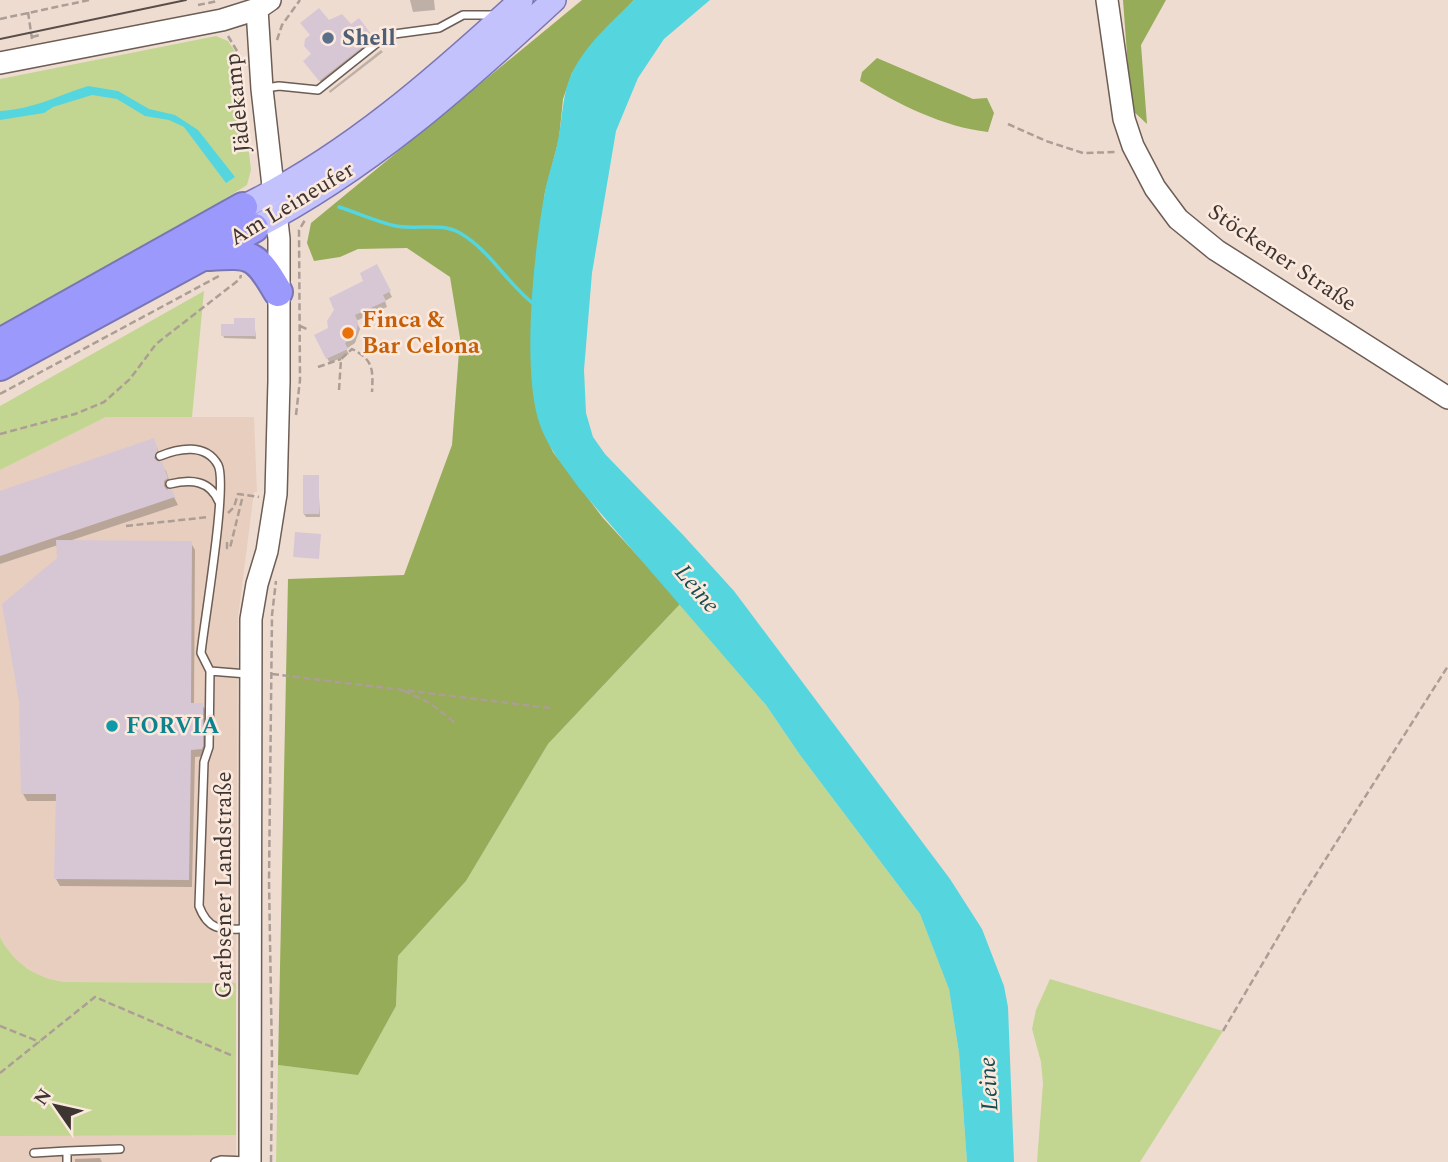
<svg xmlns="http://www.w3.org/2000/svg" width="1448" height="1162" font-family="Spectral,serif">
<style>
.built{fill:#e8cebf}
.green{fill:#c2d692}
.forest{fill:#96ac59}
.water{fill:#55d5de}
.shadow{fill:#0003}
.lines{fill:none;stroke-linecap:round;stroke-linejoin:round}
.stream{stroke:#55d5de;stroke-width:3.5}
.building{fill:#d7c7d5}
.lane-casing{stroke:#6d5d54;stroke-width:10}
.secondary-casing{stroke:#6d5d54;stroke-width:24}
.primary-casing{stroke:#7a76b4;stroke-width:26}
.highway-casing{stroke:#7a76b4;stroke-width:32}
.path{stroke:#ac9d95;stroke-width:2.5;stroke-dasharray:7 3.5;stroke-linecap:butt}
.lane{stroke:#fff;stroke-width:7}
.secondary{stroke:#fff;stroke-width:21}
.primary{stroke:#c3c2fd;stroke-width:23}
.highway{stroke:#9b99fb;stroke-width:28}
.tram{stroke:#584e49;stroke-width:2}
.service-dot{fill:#5c6f8a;stroke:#fce9de;stroke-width:2.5}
.food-dot{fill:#e8710a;stroke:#fce9de;stroke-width:2.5}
.culture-dot{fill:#0f9aa8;stroke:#fce9de;stroke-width:2.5}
.labels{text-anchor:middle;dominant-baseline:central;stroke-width:5;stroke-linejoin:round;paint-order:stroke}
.service-label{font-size:23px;font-weight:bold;fill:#4e5e75;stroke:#fce9de;text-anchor:start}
.street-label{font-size:23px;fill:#3d3531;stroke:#fce9de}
.food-label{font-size:23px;font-weight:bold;fill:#c56008;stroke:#fce9de;text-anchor:start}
.culture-label{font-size:23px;font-weight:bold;fill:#0d838f;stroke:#fce9de;text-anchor:start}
.water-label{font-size:24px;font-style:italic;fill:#154d51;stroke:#fce9de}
</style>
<rect width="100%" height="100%" fill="#efdcd1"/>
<path class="built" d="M 106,417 L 254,417 L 257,492 L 254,492 L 238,618 L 236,983 L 68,982 L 53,980 L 38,975 L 22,965 L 9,952 L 0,937 L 0,470 Z
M 9,1135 L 236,1135 L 236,1162 L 0,1162 L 0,1136 Z"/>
<path class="green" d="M 216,36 L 228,41 L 238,56 L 251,170 L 247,185 L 223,200 L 224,202 L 27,314 L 0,325 L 0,79 Z
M 204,291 L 192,417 L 106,417 L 0,470 L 0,406 Z
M 681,603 L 766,705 L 800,755 L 920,914 L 949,988 L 959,1053 L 967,1162 L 276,1162 L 278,1065 L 358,1074 L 396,1006 L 398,956 L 466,881 L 548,744 Z
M 0,937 C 14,964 38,980 68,982 L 236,983 L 236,1135 L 0,1136 Z
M 1050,979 L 1223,1031 L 1140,1162 L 1037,1162 L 1043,1083 L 1041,1062 L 1032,1029 L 1036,1010 Z"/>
<path class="forest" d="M 582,0 L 634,0 L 589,48 L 572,73 L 563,99 L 559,139 L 545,192 L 534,276 L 531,352 L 540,424 L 553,452 L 603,518 L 681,603 L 548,744 L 466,881 L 398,956 L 396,1006 L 358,1075 L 278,1065 L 288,579 L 404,575 L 452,445 L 460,338 L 450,277 L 407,248 L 358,249 L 340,257 L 314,261 L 307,243 L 311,223 Z
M 1123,0 L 1166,0 L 1141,45 L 1147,124 L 1131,109 Z
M 877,58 L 973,99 L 987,98 L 994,113 L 988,132 C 943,127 898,104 860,81 L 862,72 Z"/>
<path class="water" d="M 634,0 L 710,0 L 664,39 L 638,78 L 616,131 L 592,273 L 584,370 L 586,413 L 593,437 L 605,454 L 684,536 L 734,591 L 950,879 L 982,929 L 1004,986 L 1008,1007 L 1014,1162 L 967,1162 L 959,1053 L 949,989 L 920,914 L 800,755 L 766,705 L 579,488 C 565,468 548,448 540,425 C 521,372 534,248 545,192 C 548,174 555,158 558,140 C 563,117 562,94 572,73 C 586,44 612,22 634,0 Z
M 88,86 L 118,91 L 149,109 L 175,115 L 198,130 L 235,177 L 226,183 L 184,127 L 169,120 L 145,116 L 117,99 L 92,95 L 53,107 L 44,113 L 0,120 L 0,111 C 34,109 57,96 88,86 Z"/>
<path class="shadow" d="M 410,0 L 434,0 L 435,10 L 413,12 Z
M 358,20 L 374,41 L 321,82 L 305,61 L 313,55 L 328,22 L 350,26 Z
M 381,50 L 383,52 L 330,93 L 329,91 Z
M 377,267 L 392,297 L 385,301 L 387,307 L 356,321 L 360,329 L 355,343 L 346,349 L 349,354 L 330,363 L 327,358 L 329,329 Z
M 254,319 L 256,339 L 224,338 L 223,335 Z
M 157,447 L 161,459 L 159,463 L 166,471 L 171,486 L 166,491 L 171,491 L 178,505 L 69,541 L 191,543 L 195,550 L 194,705 L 202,705 L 207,712 L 206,756 L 195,757 L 192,887 L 60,886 L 56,879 L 58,801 L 27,801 L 23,794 L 59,558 L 58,545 L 0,564 L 0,493 Z
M 318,477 L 320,517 L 306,517 L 304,514 Z
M 100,1158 L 102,1162 L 75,1162 L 75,1159 Z"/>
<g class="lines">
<path class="stream" d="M 339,207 C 358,213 377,222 396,226 C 418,230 440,222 460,233 C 491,251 507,284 535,305"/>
</g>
<path class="building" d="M 319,8 L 329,20 L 342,14 L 351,24 L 359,18 L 374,38 L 319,81 L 303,61 L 311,54 L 304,46 L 305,39 L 310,35 L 300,23 Z
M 377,264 L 391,291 L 383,295 L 386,301 L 355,315 L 358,322 L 357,331 L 352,338 L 345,343 L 348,349 L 326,359 L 314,335 L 328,328 L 327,321 L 334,310 L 329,298 L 363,281 L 360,273 Z
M 234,318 L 255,318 L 255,336 L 221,336 L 221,324 L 234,324 Z
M 154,438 L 158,450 L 154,458 L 157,461 L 162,462 L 168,478 L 164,481 L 164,486 L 167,490 L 172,490 L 175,497 L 0,556 L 0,491 Z
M 303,475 L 319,475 L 319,514 L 303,514 Z
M 295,532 L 321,534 L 319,559 L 293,557 Z
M 56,540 L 192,541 L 191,703 L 203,703 L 203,746 L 202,749 L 191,750 L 189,880 L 54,879 L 56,794 L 21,794 L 19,701 L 2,604 L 57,558 Z"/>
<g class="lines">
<g class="lane-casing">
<path id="lane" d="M 266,88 L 279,86 L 318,90 L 387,35 L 439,28 L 463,15 L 497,15
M 160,456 C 179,448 206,443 218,465 C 228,484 204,623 201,653 L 210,671 L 247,674
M 170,484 C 191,479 210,480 219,502
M 210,671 L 209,747 L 204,762 L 199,906 C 209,933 224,929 249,929
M 67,1151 L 120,1149
M 34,1153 L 67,1151 L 67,1162
M 215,1162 L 221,1160 L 249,1161"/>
</g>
<g class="secondary-casing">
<path id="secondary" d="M 1107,0 L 1124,119 L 1133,146 L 1155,188 L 1178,219 L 1216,250 L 1448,398
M 0,63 L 222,20 L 257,9 L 270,0
M 250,1162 L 251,619 L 257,584 L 267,551 L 276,494 L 279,381 L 279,239 L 262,89 L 257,9"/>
</g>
<g class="primary-casing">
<path id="primary" d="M 243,207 C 348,156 436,78 521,0
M 254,228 C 367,170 461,86 554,0"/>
</g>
<g class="highway-casing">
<path id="highway" d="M 209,256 C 252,253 256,254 278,292
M 0,343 L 243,207
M 0,366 L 254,228"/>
</g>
<path class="path" d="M 198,5 L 218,1
M 28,12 L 32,39
M 0,19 L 89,0
M 228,36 L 240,56 L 243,86
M 32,37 L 40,35
M 277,40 L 282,25 L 300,0
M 1008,124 L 1046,141 L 1083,153 L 1118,152
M 300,326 L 309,330
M 318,367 L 341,359
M 339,390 L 341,359 L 352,349 C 374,360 373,370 372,392
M 0,394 L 219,276
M 296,415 L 300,380 L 299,230 L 305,220
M 0,434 L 75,414 L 104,402 L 130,379 L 156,344 L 240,279 L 241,275
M 228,513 L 234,507 L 238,494 L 259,497
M 126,526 L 209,517
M 227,542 L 227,548 L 230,548 L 243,495
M 272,674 L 550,708
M 404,691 L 430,703 L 454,722
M 0,1026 L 40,1042
M 1223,1031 L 1301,898 L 1448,666
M 0,1073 L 95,997 L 233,1056
M 271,1162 L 272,1058 L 269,881 L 272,615 L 276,581"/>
<use href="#lane" class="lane"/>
<use href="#secondary" class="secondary"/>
<use href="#primary" class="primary"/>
<use href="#highway" class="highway"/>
<path class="tram" d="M 0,39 L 186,0"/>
</g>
<circle class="service-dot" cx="328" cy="38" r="7"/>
<circle class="food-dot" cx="348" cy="333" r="7"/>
<circle class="culture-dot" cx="112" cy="726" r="7"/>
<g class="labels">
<g class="service-label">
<text x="342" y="38">Shell</text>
</g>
<g class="street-label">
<text transform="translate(238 103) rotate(-96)">Jädekamp</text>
<text transform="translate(292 204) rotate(-31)">Am Leineufer</text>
<text transform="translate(1282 258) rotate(34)">Stöckener Straße</text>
<text transform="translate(224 885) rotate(-90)">Garbsener Landstraße</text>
</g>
<g class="food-label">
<text x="362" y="320">Finca &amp;<tspan x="362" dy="26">Bar Celona</tspan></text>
</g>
<g class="culture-label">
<text x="126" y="726">FORVIA</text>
</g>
<g class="water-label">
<text transform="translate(697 589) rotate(50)">Leine</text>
<text transform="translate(989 1084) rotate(-93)">Leine</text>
</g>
</g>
<g transform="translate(56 1106) rotate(304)" stroke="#fce9de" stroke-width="5" paint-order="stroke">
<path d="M0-5L12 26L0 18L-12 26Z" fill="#3d3531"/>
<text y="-10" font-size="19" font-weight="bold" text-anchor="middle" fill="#3d3531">N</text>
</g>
</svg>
